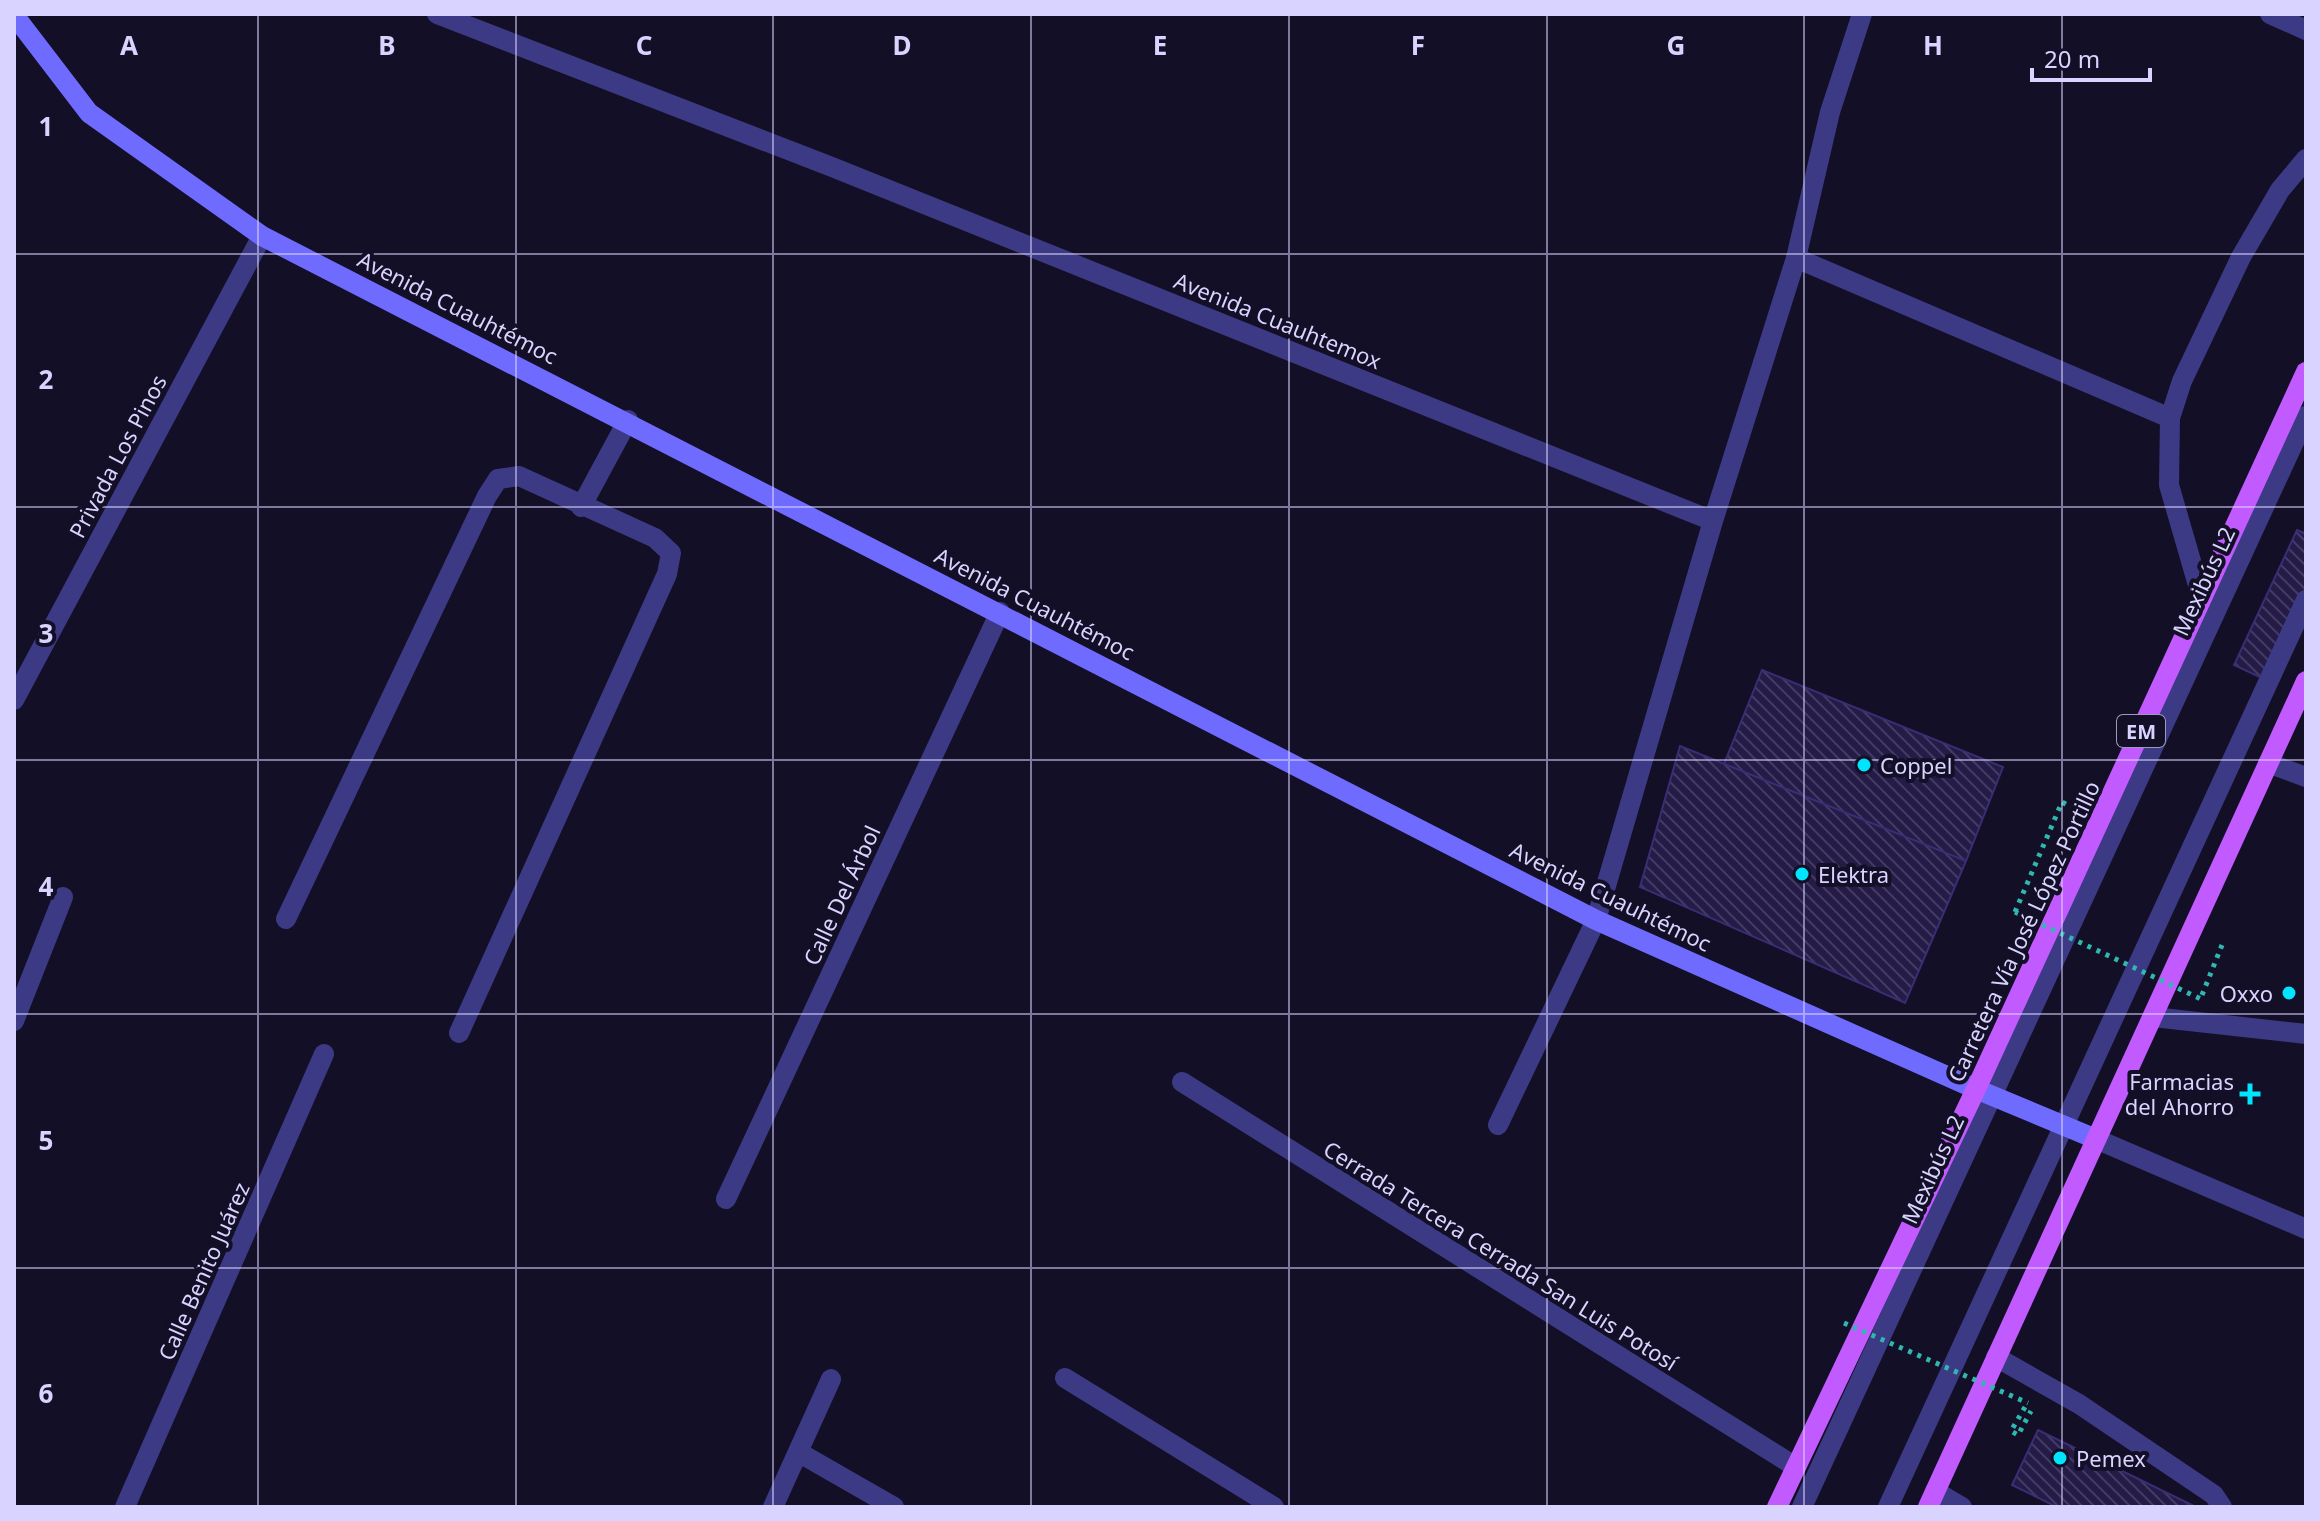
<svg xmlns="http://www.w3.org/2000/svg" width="2320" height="1521" font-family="'Noto Sans',sans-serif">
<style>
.building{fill:url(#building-back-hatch);stroke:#3b2d73;stroke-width:2}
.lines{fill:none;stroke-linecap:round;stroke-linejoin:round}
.path{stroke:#2fb8b0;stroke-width:5;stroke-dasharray:4 6;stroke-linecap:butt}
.service{stroke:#3d3a85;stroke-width:20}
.minor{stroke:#3d3a85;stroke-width:20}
.secondary{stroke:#6f6bff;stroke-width:20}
.primary{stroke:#c25bff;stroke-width:20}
.path-bridge{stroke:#2fb8b0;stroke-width:5;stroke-dasharray:4 6;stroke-linecap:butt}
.grid{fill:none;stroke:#d9d4ff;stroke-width:2;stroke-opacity:0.55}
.poi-dot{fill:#00e5ff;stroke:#130f26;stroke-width:3}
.labels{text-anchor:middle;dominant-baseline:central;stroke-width:8;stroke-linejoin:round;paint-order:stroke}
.shield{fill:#130f26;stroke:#9e99be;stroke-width:2}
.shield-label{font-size:20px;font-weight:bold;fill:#d9d4ff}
.street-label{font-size:22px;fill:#d9d4ff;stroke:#130f26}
.poi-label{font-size:22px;fill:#d9d4ff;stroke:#130f26;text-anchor:start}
.grid-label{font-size:26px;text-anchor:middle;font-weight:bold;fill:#d9d4ff;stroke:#130f26;stroke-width:8;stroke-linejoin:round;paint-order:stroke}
</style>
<defs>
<pattern id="building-back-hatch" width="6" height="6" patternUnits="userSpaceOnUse" patternTransform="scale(2)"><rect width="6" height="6" fill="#241b47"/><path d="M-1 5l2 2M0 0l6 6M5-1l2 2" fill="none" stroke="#433b63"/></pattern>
</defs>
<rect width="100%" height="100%" fill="#130f26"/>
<path class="building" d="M 2297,530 L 2306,534 L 2306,598 L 2268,681 L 2234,665 Z
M 1762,670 L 2003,767 L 1966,861 L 1724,764 Z
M 1680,746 L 1966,861 L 1905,1003 L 1640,887 Z
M 2038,1430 L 2196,1507 L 2057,1507 L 2012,1485 Z"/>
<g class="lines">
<path class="path" d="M 2015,912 L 2062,802 L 2072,808
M 2202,995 L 2222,945
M 2025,1407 L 2011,1431 L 2018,1435 L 2031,1411"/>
<path class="service" d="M 1862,14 L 1830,112 L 1796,258 L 2170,418
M 2270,14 L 2306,30
M 2202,599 L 2169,485 L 2170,418 L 2182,381 L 2241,257 L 2280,190 L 2306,159
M 2153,1017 L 2306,1034
M 1182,1082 L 1796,1467
M 1498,1125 L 1596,920
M 1996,1357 L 2079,1404 L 2214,1495 L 2222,1507
M 1935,1491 L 1962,1507
M 1802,1507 L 2306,416
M 1888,1507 L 2306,600"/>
<path class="minor" d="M 437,14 L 832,167 L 1713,521
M 581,507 L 628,420
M 14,700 L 262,236
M 2268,763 L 2306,777
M 286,919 L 487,496 L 498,479 L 519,476 L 655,538 L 671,553 L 667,574 L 459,1033
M 1596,920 L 1713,521 L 1796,258
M 14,1021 L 63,897
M 2096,1139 L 2306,1229
M 726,1199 L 1000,612
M 1065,1378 L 1274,1507
M 798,1452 L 894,1507
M 125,1507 L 324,1054
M 773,1507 L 831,1379"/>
<path class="secondary" d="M 14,15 L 89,113 L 262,236 L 1596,920 L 1976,1089 L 2096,1139"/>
<path class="primary" d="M 1777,1507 L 1976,1089 L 2306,372
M 1928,1507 L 2306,681"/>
<path class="path-bridge" d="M 2015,912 L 2201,999
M 1844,1323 L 2028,1403"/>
</g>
<path class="grid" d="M 258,14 L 258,1507M 516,14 L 516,1507M 773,14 L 773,1507M 1031,14 L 1031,1507M 1289,14 L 1289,1507M 1547,14 L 1547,1507M 1804,14 L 1804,1507M 2062,14 L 2062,1507M 14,254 L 2306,254M 14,507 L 2306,507M 14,760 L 2306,760M 14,1014 L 2306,1014M 14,1268 L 2306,1268"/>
<g class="poi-dot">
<circle cx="1864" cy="765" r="8"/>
<circle cx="1802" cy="874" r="8"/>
<circle cx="2289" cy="993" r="8"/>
<path d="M2246 1082h8v8h8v8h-8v8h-8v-8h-8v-8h8z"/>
<circle cx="2060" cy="1458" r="8"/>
</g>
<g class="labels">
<rect class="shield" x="2117" y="715" width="48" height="32" rx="6"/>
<g class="shield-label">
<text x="2141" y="731">EM</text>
</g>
<g class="street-label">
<text transform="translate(458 307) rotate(27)">Avenida Cuauhtémoc</text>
<text transform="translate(1278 320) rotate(22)">Avenida Cuauhtemox</text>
<text transform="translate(117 456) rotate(-62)">Privada Los Pinos</text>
<text transform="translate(2203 581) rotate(-65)">Mexibús L2</text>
<text transform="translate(1035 603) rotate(27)">Avenida Cuauhtémoc</text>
<text transform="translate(841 895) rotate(-65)">Calle Del Árbol</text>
<text transform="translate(1611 896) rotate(26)">Avenida Cuauhtémoc</text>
<text transform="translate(2023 931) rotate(-65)">Carretera Vía José López Portillo</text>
<text transform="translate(1932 1169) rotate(-65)">Mexibús L2</text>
<text transform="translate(1501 1255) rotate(32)">Cerrada Tercera Cerrada San Luis Potosí</text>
<text transform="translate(203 1271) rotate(-66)">Calle Benito Juárez</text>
</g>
<g class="poi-label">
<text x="1880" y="765">Coppel</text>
<text x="1818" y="874">Elektra</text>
<text x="2273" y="993" text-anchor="end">Oxxo</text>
<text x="2234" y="1081" text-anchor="end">Farmacias<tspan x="2234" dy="25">del Ahorro</tspan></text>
<text x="2076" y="1458">Pemex</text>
</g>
</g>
<g class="grid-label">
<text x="129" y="55">A</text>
<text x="387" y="55">B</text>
<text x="644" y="55">C</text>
<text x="902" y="55">D</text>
<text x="1160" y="55">E</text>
<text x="1418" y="55">F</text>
<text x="1676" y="55">G</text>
<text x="1933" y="55">H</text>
<text x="46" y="136">1</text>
<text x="46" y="389">2</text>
<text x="46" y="643">3</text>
<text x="46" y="896">4</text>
<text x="46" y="1150">5</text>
<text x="46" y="1403">6</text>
</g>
<rect width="2320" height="1521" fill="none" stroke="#d9d4ff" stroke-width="32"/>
<path d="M2032 68v12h118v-12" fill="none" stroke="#d9d4ff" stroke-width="4"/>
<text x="2044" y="68" font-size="24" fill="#d9d4ff" stroke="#130f26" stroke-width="6" paint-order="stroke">20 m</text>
</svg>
